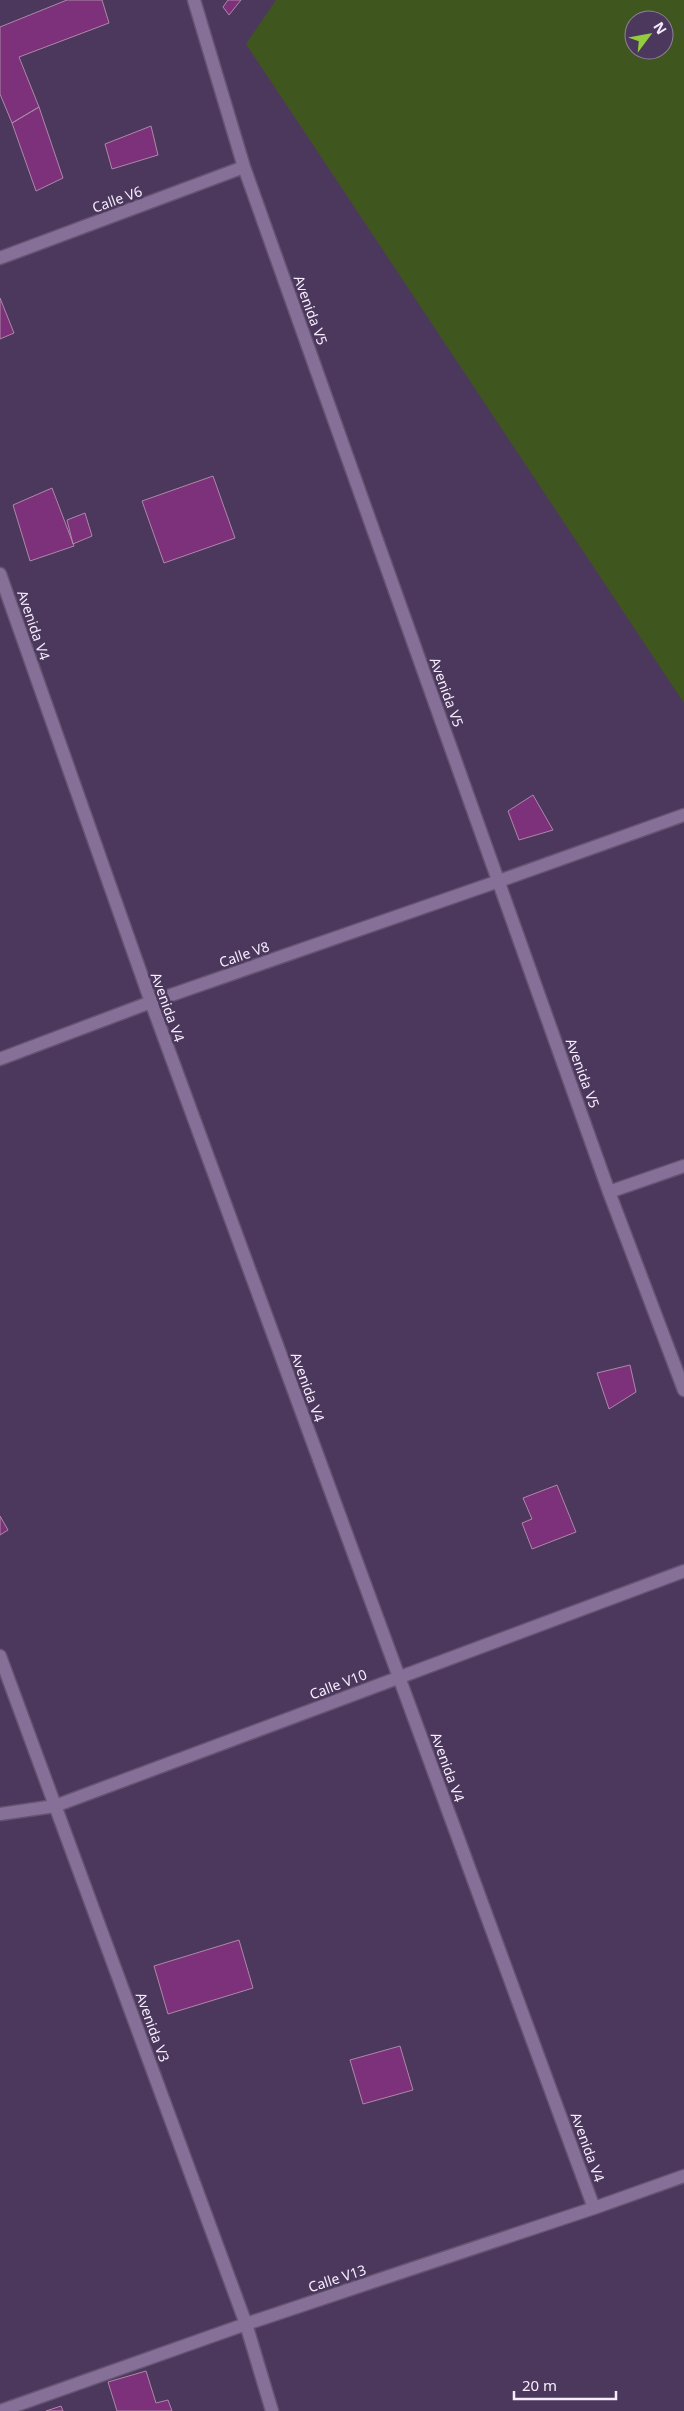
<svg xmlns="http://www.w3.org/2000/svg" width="684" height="2411" font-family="'Noto Sans',sans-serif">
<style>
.green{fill:#3f571e;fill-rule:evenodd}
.building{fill:#7d317a;stroke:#ad88a9}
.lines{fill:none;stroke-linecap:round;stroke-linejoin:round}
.lane-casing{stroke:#655471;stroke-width:15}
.street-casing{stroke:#655471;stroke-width:15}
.lane{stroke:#867098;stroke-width:12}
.street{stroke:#867098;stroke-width:12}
.labels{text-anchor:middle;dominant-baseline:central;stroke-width:5;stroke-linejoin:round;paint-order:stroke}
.street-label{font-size:14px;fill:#f5ecfd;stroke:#4c385c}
</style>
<rect width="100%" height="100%" fill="#4c385c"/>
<path class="green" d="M 276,0 L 684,0 L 684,703 L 246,44 ZM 634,20 L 664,20 L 664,50 L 634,50 Z"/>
<path class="building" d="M 67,0 L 102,0 L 109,23 L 19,57 L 39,107 L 12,123 L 0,94 L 0,27 Z
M 228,0 L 241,0 L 229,15 L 223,7 Z
M 39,107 L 63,178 L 36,191 L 12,123 Z
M 151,126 L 158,155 L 112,169 L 105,144 Z
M 0,298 L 14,333 L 0,339 Z
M 213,476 L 235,538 L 164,563 L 142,501 Z
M 52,488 L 74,546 L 30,561 L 13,505 Z
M 85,513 L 92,536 L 73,544 L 67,520 Z
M 533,795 L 553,830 L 519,840 L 508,811 Z
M 630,1365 L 636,1392 L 609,1409 L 597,1373 Z
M 557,1485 L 576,1532 L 532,1549 L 522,1523 L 532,1519 L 523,1498 Z
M 0,1516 L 8,1530 L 0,1535 Z
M 239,1940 L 253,1988 L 168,2014 L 154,1966 Z
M 400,2046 L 413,2090 L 363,2104 L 350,2060 Z
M 146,2371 L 156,2403 L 168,2400 L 172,2411 L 117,2411 L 108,2382 Z
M 61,2406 L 63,2411 L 46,2411 Z"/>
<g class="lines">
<g class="lane-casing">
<path id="lane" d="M 499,881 L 684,815"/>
</g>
<g class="street-casing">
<path id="street" d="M 194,0 L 244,167 L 609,1192 L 684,1390
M 0,258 L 244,167
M 0,574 L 151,1002 L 594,2208
M 0,1059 L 151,1002 L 499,881
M 609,1192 L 684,1166
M 0,1656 L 246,2324 L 272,2411
M 0,1814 L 55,1806 L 684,1571
M 0,2411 L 246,2324 L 594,2208 L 684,2176"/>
</g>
<use href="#lane" class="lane"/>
<use href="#street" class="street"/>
</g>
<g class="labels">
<g class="street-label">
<text transform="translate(117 199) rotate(-20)">Calle V6</text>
<text transform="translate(311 310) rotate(70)">Avenida V5</text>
<text transform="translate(34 625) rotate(71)">Avenida V4</text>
<text transform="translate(447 692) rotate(70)">Avenida V5</text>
<text transform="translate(244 954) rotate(-19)">Calle V8</text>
<text transform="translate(168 1007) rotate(70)">Avenida V4</text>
<text transform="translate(583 1073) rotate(70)">Avenida V5</text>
<text transform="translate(308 1387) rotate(70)">Avenida V4</text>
<text transform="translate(338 1684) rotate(-21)">Calle V10</text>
<text transform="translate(448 1767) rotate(70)">Avenida V4</text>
<text transform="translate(153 2027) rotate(70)">Avenida V3</text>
<text transform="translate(588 2147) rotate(70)">Avenida V4</text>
<text transform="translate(337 2278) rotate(-18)">Calle V13</text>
</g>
</g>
<g transform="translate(649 35) rotate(58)"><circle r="24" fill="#4c385c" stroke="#90809c"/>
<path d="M0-4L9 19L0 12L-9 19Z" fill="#93cd3e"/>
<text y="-8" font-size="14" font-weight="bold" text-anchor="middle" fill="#f5ecfd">N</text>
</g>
<path d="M514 2391v8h102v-8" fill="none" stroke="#f5ecfd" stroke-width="2.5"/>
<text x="522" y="2391" font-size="15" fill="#f5ecfd" stroke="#4c385c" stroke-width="4" paint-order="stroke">20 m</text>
</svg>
